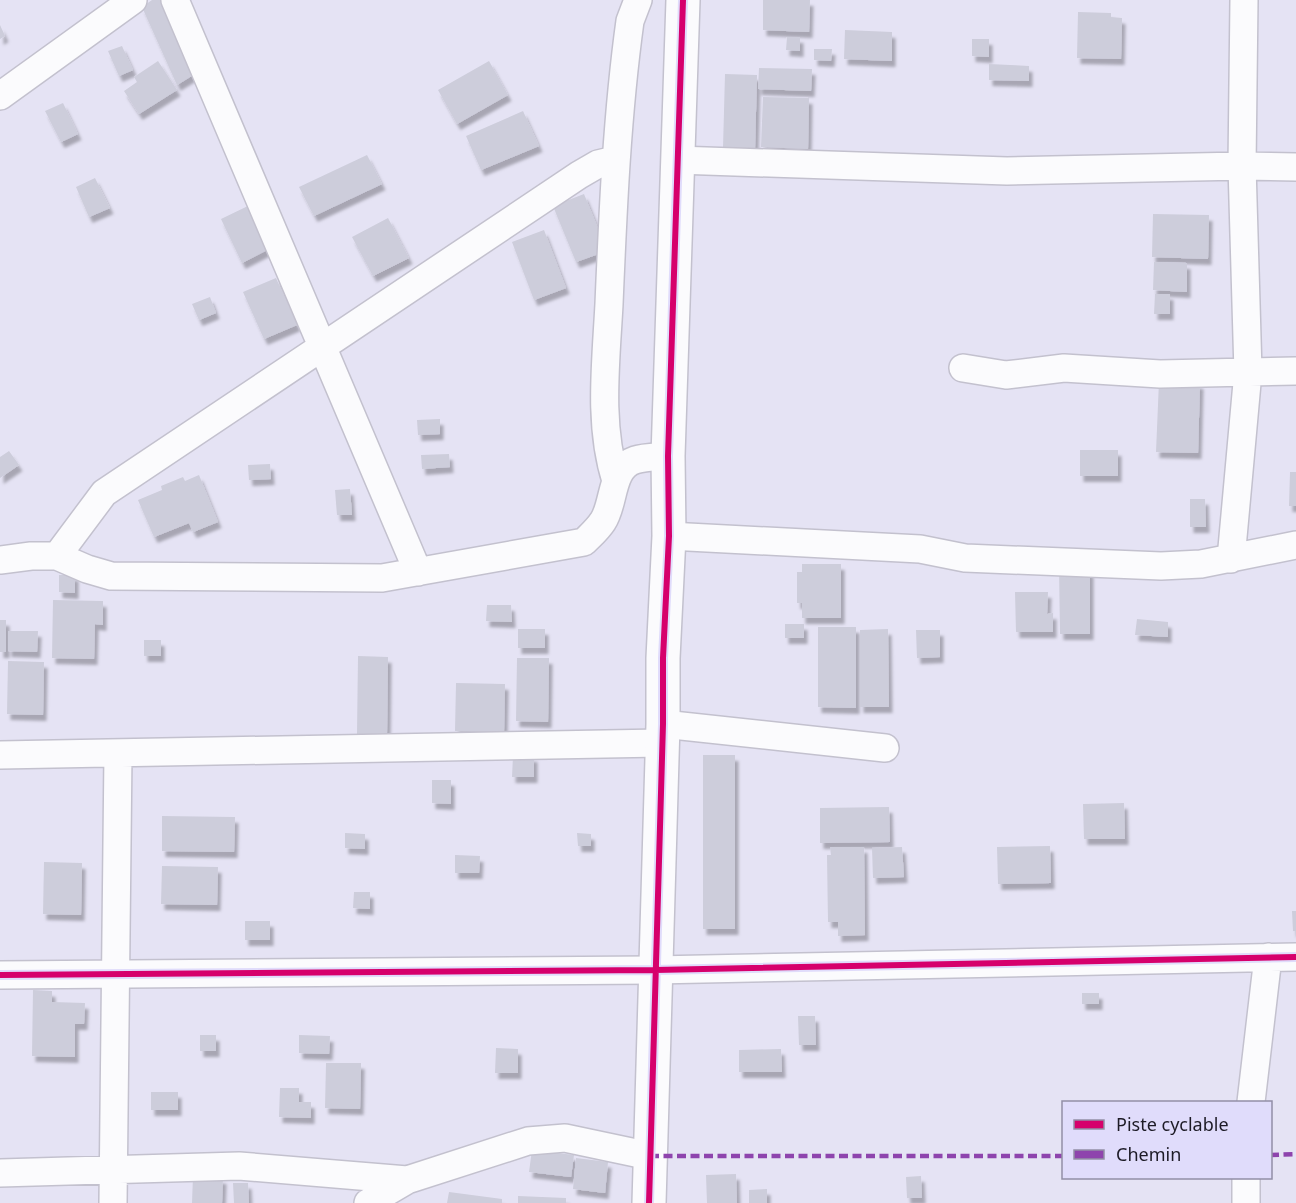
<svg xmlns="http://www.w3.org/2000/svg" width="1296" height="1203" font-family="'Noto Sans',sans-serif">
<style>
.building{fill:#cdcddb;filter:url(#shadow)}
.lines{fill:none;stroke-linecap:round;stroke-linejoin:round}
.minor-casing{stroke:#c3c1ce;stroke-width:30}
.tertiary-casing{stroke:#c3c1ce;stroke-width:36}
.minor{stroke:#fbfbfd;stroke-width:27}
.tertiary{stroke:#fbfbfd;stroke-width:33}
.quiet{stroke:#8e44ad;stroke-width:4.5;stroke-dasharray:9 4.5;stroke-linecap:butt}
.cycleway-casing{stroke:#e0dcfb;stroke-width:10}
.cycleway{stroke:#d6006c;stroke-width:6}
</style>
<defs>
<filter id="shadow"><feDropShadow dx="3.5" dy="6" stdDeviation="1.5" flood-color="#0004"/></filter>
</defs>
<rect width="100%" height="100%" fill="#e5e3f4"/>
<path class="building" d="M 152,0 L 173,0 L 203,69 L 177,85 L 142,7 Z
M 763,0 L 810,0 L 809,32 L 763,30 Z
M 1078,12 L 1111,13 L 1111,17 L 1122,18 L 1121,59 L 1077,58 Z
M 0,25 L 5,36 L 0,39 Z
M 845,30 L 892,32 L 892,61 L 844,59 Z
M 787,37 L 800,37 L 800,51 L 786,50 Z
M 972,39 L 989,39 L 989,57 L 972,56 Z
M 122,46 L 133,70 L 119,76 L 108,51 Z
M 814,49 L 832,49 L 831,61 L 814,60 Z
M 158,61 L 177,90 L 139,114 L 124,91 L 137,82 L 134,77 Z
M 489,61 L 508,95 L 457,124 L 438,90 Z
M 989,64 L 1029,66 L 1029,81 L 989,80 Z
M 759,68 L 812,69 L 811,91 L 758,89 Z
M 725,74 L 757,75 L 755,149 L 723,148 Z
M 763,97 L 809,98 L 808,149 L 761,147 Z
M 63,103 L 78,134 L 61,142 L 45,111 Z
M 523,111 L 539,146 L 481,170 L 466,136 Z
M 367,155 L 382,184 L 314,216 L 299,187 Z
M 95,178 L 110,208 L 89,217 L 76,187 Z
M 584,194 L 607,251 L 576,262 L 553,206 Z
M 250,205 L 271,248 L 242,263 L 221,219 Z
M 1153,214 L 1209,215 L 1208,259 L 1152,257 Z
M 388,218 L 409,258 L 373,276 L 352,237 Z
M 544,230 L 566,288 L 534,300 L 512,242 Z
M 1154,262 L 1187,263 L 1187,292 L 1153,290 Z
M 276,278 L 297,325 L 264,339 L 243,292 Z
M 1155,294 L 1170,294 L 1170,314 L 1154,314 Z
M 210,297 L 216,313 L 199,320 L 192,304 Z
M 1159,381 L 1200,383 L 1198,453 L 1156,452 Z
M 440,419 L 440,434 L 418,435 L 417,420 Z
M 1080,450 L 1118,450 L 1118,476 L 1080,476 Z
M 9,451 L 19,465 L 0,478 L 0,457 Z
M 449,454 L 450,467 L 422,469 L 421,455 Z
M 270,464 L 271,479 L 249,480 L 248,465 Z
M 1290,472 L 1296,472 L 1296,506 L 1289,506 Z
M 199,475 L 218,522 L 193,532 L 189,523 L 154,537 L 138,500 L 162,490 L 161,486 L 183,477 L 185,481 Z
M 350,489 L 352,515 L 337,515 L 335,490 Z
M 1190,499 L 1205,499 L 1206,527 L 1190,527 Z
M 802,564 L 841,564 L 841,618 L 802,618 L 802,603 L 797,603 L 797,572 L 802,572 Z
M 1059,565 L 1090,565 L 1090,634 L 1060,634 Z
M 59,575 L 75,575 L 75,593 L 59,592 Z
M 1015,592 L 1048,592 L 1047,614 L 1053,613 L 1053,632 L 1016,632 Z
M 53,600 L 103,601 L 103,625 L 95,624 L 94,659 L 52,658 Z
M 487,605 L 511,605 L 512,622 L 486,621 Z
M 1137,619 L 1168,622 L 1168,637 L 1135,635 Z
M 0,620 L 6,620 L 6,652 L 0,652 Z
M 785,624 L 804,624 L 804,638 L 785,638 Z
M 818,627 L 856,627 L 856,708 L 818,707 Z
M 518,629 L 545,629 L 545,648 L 518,648 Z
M 888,629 L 889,707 L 860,707 L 860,630 Z
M 916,630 L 940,630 L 940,657 L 917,658 Z
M 8,631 L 38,631 L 37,652 L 8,651 Z
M 144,640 L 161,640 L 161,656 L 144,656 Z
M 358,656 L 388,657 L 387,734 L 357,734 Z
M 517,658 L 549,658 L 548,722 L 516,721 Z
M 8,661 L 44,662 L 43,715 L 7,714 Z
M 456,683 L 505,684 L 504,732 L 455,731 Z
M 703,755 L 735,755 L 735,929 L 703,929 Z
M 513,756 L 534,756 L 534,777 L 512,777 Z
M 432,780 L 451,780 L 451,804 L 432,803 Z
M 1124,803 L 1125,839 L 1084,839 L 1083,804 Z
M 889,807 L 890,842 L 820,843 L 820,808 Z
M 162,816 L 235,817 L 234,852 L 162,851 Z
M 345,833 L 365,834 L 365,849 L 345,848 Z
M 577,833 L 591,834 L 591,846 L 578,846 Z
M 1050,846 L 1051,883 L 998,884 L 997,847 Z
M 830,847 L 864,847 L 865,935 L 838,936 L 838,922 L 828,922 L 827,855 L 831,855 Z
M 902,847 L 904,877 L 873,878 L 872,848 Z
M 455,855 L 480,856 L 479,873 L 455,873 Z
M 44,862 L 82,863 L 81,915 L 43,914 Z
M 162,866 L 218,867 L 217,905 L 161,904 Z
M 354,892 L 370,892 L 370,909 L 353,908 Z
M 1292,911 L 1296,911 L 1296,931 L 1293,931 Z
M 245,921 L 270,921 L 270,940 L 245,940 Z
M 33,990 L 52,991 L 52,1002 L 85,1003 L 84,1024 L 75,1024 L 75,1057 L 32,1056 Z
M 1082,993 L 1099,993 L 1099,1004 L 1082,1004 Z
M 798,1016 L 815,1016 L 816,1045 L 799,1045 Z
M 200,1035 L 216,1035 L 216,1051 L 200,1051 Z
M 299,1035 L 330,1036 L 329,1054 L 299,1053 Z
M 496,1048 L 518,1049 L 518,1073 L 495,1073 Z
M 781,1049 L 782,1072 L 739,1072 L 739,1050 Z
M 326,1063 L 361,1063 L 360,1109 L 325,1108 Z
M 280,1088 L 299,1088 L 299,1102 L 311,1102 L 311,1118 L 279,1117 Z
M 151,1092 L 178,1092 L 178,1110 L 151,1110 Z
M 532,1150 L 574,1155 L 571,1177 L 529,1172 Z
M 576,1158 L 608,1162 L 605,1193 L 573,1189 Z
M 736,1174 L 737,1203 L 707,1203 L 706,1175 Z
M 193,1176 L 223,1178 L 222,1203 L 192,1203 Z
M 921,1176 L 922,1198 L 907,1198 L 906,1177 Z
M 233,1183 L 248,1183 L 249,1203 L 234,1203 Z
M 767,1189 L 767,1203 L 749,1203 L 749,1190 Z
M 449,1192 L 502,1199 L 502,1203 L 447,1203 Z
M 518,1196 L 566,1198 L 566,1203 L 518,1203 Z"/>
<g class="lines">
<g class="minor-casing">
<path id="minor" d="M 175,0 L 418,572
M 0,96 L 133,0
M 677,160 L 1007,171 L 1242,166 L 1296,167
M 963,368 L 1006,375 L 1064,368 L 1160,374 L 1296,371
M 616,481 C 598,425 606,362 609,304 C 613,209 617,115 630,21 L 638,0
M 669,536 L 920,549 L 965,558 L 1161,566 L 1201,564 L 1296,545
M 57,556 L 104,493 L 579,175 L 598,164 L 615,160
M 1231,559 L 1248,372 L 1242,166 L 1244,0
M 0,560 L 31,556 L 57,556 L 87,569 L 111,576 L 382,578 L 584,542 C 591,535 598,529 603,521 C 615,503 610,468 635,460 C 644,457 657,457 668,456
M 663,724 L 885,748
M 0,755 L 661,743
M 0,975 L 655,970 L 1296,957
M 1251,1102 L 1268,957
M 0,1173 L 239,1166 L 407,1180
M 1246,1178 L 1246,1203
M 113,1203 L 118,753
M 368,1203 L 407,1180 L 528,1141 L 565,1138 L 650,1156"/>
</g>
<g class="tertiary-casing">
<path id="tertiary" d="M 649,1203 L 663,724 L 663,658 L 669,536 L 668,456 L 683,0"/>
</g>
<use href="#minor" class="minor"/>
<use href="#tertiary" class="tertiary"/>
<path class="quiet" d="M 1270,1155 L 1296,1154
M 650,1156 L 1064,1156"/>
<g class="cycleway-casing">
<path id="cycleway" d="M 0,975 L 655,970 L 1296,957
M 649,1203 L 663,724 L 663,658 L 669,536 L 668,456 L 683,0"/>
</g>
<use href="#cycleway" class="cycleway"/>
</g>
<rect x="1062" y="1101" width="210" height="78" fill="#e0dcfb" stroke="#928fa6" stroke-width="1.5"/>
<rect x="1074" y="1120" width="30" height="9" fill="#d6006c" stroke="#928fa6" stroke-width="1.5"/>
<text x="1116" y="1131" font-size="18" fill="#1d1b26">Piste cyclable</text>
<rect x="1074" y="1150" width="30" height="9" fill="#8e44ad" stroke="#928fa6" stroke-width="1.5"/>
<text x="1116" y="1161" font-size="18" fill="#1d1b26">Chemin</text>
</svg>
